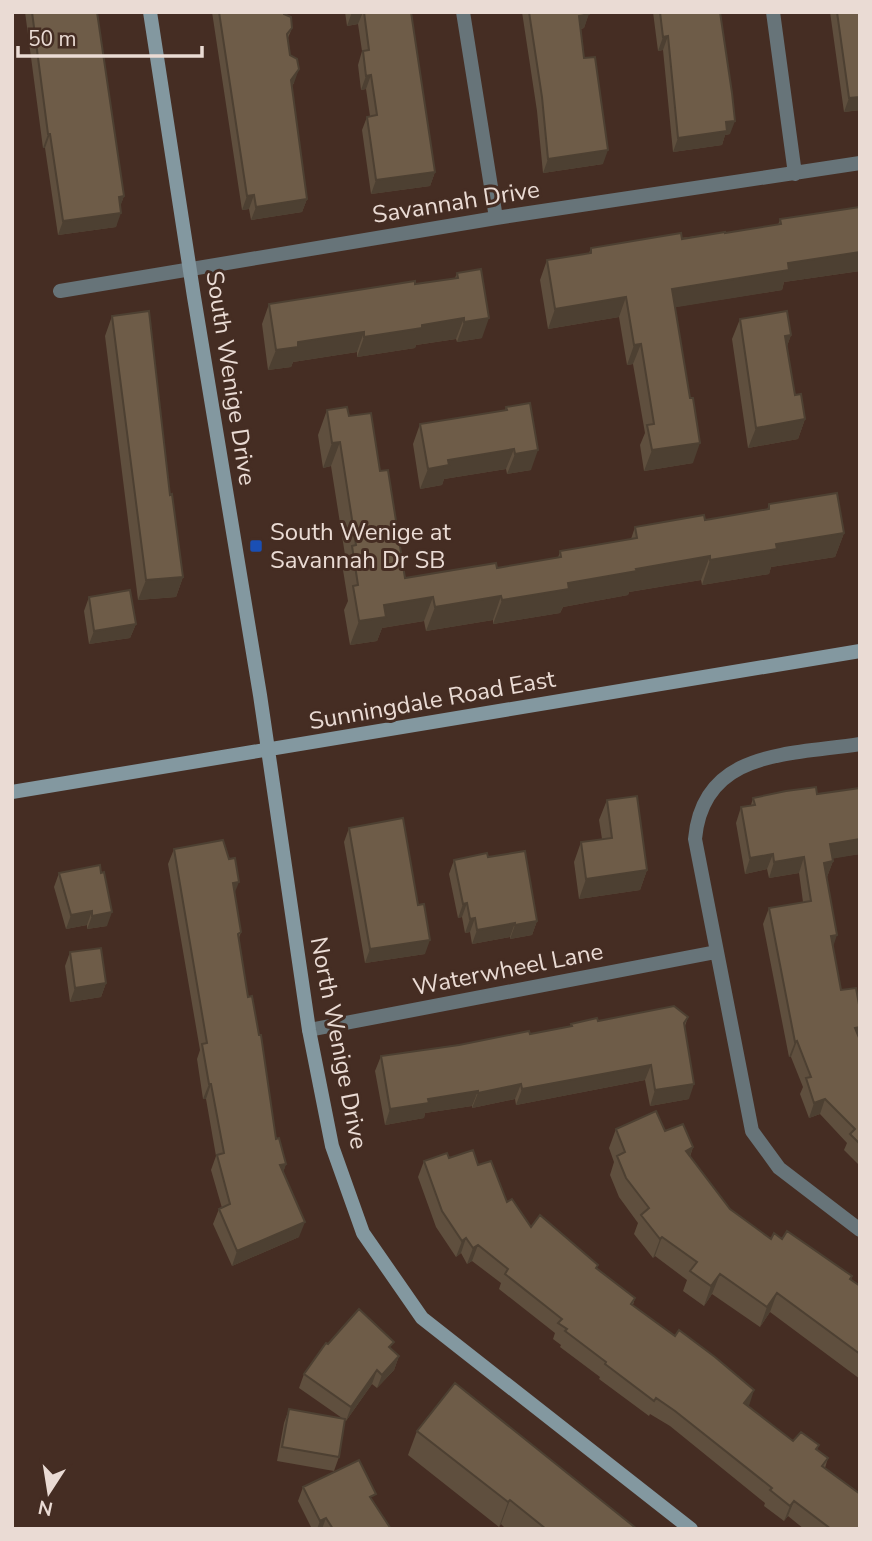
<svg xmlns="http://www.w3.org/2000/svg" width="872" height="1541" font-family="'Nunito Sans',sans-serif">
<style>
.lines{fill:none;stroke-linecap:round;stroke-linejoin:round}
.street{stroke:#677479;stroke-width:14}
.secondary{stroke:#8398a0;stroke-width:14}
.wall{fill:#5f4f3e}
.shaded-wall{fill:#4d4032}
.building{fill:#6e5c48;stroke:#4d4032;stroke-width:2}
.transit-dot{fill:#1a4fb4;stroke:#452d23;stroke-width:2.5}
.labels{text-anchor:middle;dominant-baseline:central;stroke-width:6;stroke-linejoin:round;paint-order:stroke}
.street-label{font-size:24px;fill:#eadbd4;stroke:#452d23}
.poi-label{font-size:24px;fill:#eadbd4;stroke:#452d23;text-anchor:start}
</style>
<rect width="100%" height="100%" fill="#452d23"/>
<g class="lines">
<path class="street" d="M 463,12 L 496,218
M 773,12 L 795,174
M 60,291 L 496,218 L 860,163
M 860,744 C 791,755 703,749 695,839 L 752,1131 L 779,1168 L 860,1230
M 309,1030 L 716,952"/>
<path class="secondary" d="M 150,12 L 194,297 L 260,695 L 309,1030 L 332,1146 L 363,1233 L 422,1318 L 691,1529
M 12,792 L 860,651"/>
</g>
<path class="wall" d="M 25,12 L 97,12 L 124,196 L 120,206 L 116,227 L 58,235 L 45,148 L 43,148 Z
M 212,12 L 284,12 L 292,28 L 288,38 L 294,83 L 292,86 L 307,199 L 302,212 L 251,220 L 249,209 L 242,210 Z
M 345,12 L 411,12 L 435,172 L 430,186 L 371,194 L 362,130 L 367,117 L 370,116 L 366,89 L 361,90 L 358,65 L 362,51 L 358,24 L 347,26 Z
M 522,12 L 589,12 L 584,28 L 581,29 L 584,58 L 603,164 L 543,173 L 537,111 Z
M 653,12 L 720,12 L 730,134 L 725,135 L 722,145 L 673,152 L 663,50 L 658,51 Z
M 830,12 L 860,12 L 860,110 L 844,112 Z
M 860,207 L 860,271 L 784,282 L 782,290 L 675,307 L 693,463 L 644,471 L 640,445 L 645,433 L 633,364 L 627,365 L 619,317 L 548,329 L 540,280 L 547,260 L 589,253 L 591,248 L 725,233 L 778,225 L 780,219 Z
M 457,273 L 482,338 L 457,342 L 456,339 L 416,345 L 415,348 L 357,357 L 357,352 L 293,362 L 291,367 L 268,370 L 262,324 L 269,304 L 415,284 L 455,278 Z
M 112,316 L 183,577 L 176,597 L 138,600 L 105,336 Z
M 740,319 L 791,335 L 787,346 L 795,395 L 805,419 L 798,439 L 748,448 L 732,339 Z
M 506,407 L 531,470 L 507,474 L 506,469 L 444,479 L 442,485 L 420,489 L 413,444 L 420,424 L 505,410 Z
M 327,410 L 349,416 L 380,471 L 405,578 L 497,568 L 558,558 L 560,551 L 631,539 L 635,527 L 705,520 L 767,510 L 769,504 L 844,533 L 835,557 L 771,567 L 769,574 L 702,585 L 701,580 L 629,592 L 628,595 L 563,607 L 560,613 L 493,624 L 493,620 L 426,631 L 424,621 L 382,628 L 377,641 L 350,645 L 344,610 L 348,601 L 343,570 L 346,561 L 331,466 L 323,468 L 318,435 Z
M 89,597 L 136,624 L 130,638 L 89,644 L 84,611 Z
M 860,788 L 860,854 L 833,858 L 833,861 L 827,877 L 833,947 L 841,990 L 860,1010 L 860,1034 L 859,1037 L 860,1040 L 860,1166 L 844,1150 L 847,1143 L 820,1114 L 809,1118 L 800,1094 L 803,1087 L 791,1057 L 789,1057 L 763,924 L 769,908 L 803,902 L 799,873 L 769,878 L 767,869 L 745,874 L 736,823 L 741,807 L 751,805 L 753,798 L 817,794 Z
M 607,800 L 647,870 L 640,890 L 579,899 L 574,862 L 581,842 L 602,839 L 599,820 Z
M 349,828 L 425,954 L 365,963 L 344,842 Z
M 174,849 L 235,893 L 241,932 L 239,938 L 248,997 L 276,1139 L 286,1164 L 283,1172 L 299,1237 L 232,1266 L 213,1224 L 219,1209 L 222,1208 L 211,1170 L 216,1156 L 206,1099 L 203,1099 L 197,1059 L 200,1050 L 168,864 Z
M 488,857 L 537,921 L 532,935 L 510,939 L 510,937 L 472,944 L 470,932 L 465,933 L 462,917 L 458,918 L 449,874 L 454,860 Z
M 59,873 L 107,926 L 87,929 L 87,925 L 66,929 L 54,887 Z
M 70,952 L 106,983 L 101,997 L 70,1002 L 65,966 Z
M 688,1017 L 685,1026 L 689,1099 L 650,1106 L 645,1080 L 516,1105 L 515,1099 L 472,1108 L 472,1106 L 425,1113 L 424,1118 L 385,1125 L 375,1071 L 381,1056 L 530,1034 L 570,1027 L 571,1024 L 598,1021 Z
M 616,1129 L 665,1131 L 693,1147 L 690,1157 L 730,1209 L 771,1239 L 782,1239 L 852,1276 L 851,1280 L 860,1286 L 860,1379 L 770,1312 L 760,1327 L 712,1294 L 704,1306 L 683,1291 L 687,1280 L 655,1256 L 653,1258 L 634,1234 L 638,1223 L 619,1197 L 610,1175 L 614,1162 L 609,1148 Z
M 449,1158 L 478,1165 L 507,1202 L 531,1227 L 597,1268 L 635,1298 L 633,1305 L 748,1406 L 793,1441 L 819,1445 L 817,1449 L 828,1458 L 825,1468 L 860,1529 L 804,1529 L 788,1516 L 784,1521 L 764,1506 L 765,1503 L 670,1426 L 650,1414 L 649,1416 L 599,1379 L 600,1377 L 560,1347 L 561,1345 L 553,1339 L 555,1333 L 499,1289 L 501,1283 L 472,1261 L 467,1264 L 461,1253 L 456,1257 L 436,1227 L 418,1177 L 424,1161 Z
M 328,1344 L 391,1349 L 399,1356 L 394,1370 L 377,1388 L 372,1384 L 346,1421 L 345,1420 L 339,1457 L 334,1471 L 277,1461 L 284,1423 L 289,1409 L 342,1418 L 299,1388 L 304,1374 Z
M 417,1431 L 637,1529 L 506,1529 L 501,1524 L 499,1527 L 408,1455 Z
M 303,1487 L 373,1501 L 391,1529 L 312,1529 L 298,1501 Z"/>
<path class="shaded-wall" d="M 352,12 L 363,12 L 358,24 L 347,26 Z
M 589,14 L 584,28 L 574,30 L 579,16 Z
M 668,36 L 663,50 L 658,51 L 663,37 Z
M 299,69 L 294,83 L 286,94 L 291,80 Z
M 371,75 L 366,89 L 361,90 L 366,76 Z
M 860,97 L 860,110 L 844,112 L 849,98 Z
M 735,121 L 730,134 L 725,135 L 722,145 L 673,152 L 678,138 L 726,122 Z
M 48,134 L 50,134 L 45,148 L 43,148 Z
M 608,150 L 603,164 L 543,173 L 548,159 Z
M 435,172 L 430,186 L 371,194 L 376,180 Z
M 254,195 L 249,209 L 242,210 L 247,196 Z
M 124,196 L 119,210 L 119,197 Z
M 307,199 L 302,212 L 251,220 L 256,207 Z
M 121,213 L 116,227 L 58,235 L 63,221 Z
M 860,252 L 860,271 L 784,282 L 782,290 L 665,309 L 672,289 L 788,263 Z
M 626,297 L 619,317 L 548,329 L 555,309 Z
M 464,318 L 456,339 L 416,345 L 415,348 L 357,357 L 364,337 L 422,325 Z
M 489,318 L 482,338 L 457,342 L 464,322 Z
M 364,332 L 357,352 L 293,362 L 291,367 L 268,370 L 276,350 L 298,342 Z
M 791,335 L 784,355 L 785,336 Z
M 641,344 L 633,364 L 627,365 L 634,345 Z
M 805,419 L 798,439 L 748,448 L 756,428 Z
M 340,442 L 331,466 L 323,468 L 332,443 Z
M 700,443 L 693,463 L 644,471 L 652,450 Z
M 514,449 L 506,469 L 444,479 L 442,485 L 420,489 L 428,469 L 448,460 Z
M 538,450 L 531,470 L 507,474 L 515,454 Z
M 844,533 L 835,557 L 771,567 L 769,574 L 702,585 L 710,560 L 776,544 Z
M 710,556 L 701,580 L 629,592 L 628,595 L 563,607 L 560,613 L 493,624 L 502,600 L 568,583 L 636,569 Z
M 183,577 L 176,597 L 138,600 L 146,580 Z
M 501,596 L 493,620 L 426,631 L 435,607 Z
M 433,597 L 424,621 L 382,628 L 377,641 L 350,645 L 359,621 L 384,605 Z
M 136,624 L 130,638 L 89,644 L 94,631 Z
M 860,839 L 860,854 L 825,860 L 830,844 Z
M 773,854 L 767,869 L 745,874 L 750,858 Z
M 804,857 L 799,873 L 769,878 L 774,862 Z
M 833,861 L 827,877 L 818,878 L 824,863 Z
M 647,870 L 640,890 L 579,899 L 586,879 Z
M 239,882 L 233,897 L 233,883 Z
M 467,903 L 462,917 L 458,918 L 463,904 Z
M 92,911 L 87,925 L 66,929 L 71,915 Z
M 112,912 L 107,926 L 87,929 L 92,916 Z
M 475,918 L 470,932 L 465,933 L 470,919 Z
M 537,921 L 532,935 L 510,939 L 515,925 Z
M 515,923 L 510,937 L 472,944 L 477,930 Z
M 837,935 L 832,950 L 831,936 Z
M 430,940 L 425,954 L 365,963 L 370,949 Z
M 106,983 L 101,997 L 70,1002 L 75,988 Z
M 860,1027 L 860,1034 L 857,1042 L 855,1028 Z
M 797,1041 L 791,1057 L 789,1057 L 795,1042 Z
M 651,1065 L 645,1080 L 516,1105 L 522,1089 Z
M 209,1084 L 211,1084 L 206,1099 L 203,1099 Z
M 521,1084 L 515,1099 L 472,1108 L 478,1093 Z
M 694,1084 L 689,1099 L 650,1106 L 655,1090 Z
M 478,1091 L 472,1106 L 425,1113 L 424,1118 L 385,1125 L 390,1109 L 428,1099 Z
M 825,1099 L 820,1114 L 809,1118 L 814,1103 Z
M 693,1147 L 686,1167 L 686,1151 Z
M 286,1164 L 281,1179 L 280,1165 Z
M 305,1222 L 299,1237 L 232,1266 L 237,1251 Z
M 662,1237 L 655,1256 L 653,1258 L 660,1239 Z
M 466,1238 L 461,1253 L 456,1257 L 462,1241 Z
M 478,1245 L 472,1261 L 467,1264 L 473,1248 Z
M 720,1274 L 712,1294 L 704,1306 L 711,1286 Z
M 777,1293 L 770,1312 L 760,1327 L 767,1307 Z
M 399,1356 L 394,1370 L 377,1388 L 382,1375 Z
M 377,1370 L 372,1384 L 346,1421 L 351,1407 Z
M 754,1390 L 749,1406 L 744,1403 Z
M 510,1500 L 501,1524 L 499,1527 L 508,1502 Z
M 794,1501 L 788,1516 L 784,1521 L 790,1506 Z
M 326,1518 L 322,1529 L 317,1529 L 320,1521 Z"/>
<path class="building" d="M 32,12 L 97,12 L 124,196 L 119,197 L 121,213 L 63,221 L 50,134 L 48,134 Z
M 219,12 L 284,12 L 284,14 L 291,17 L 292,28 L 287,34 L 290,55 L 297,59 L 299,69 L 291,80 L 307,199 L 256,207 L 254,195 L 247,196 Z
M 364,12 L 411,12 L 435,172 L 376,180 L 367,117 L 377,115 L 371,75 L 366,76 L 363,51 L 369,50 Z
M 529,12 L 589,12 L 589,14 L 579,16 L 584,58 L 595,57 L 608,150 L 548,159 L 542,97 Z
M 660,12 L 720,12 L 732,93 L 735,121 L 726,122 L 727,131 L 678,138 L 668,36 L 663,37 Z
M 837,12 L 860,12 L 860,97 L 849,98 Z
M 860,207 L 860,252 L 788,263 L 789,270 L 672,289 L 690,398 L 693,398 L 700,443 L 652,450 L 647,425 L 654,424 L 641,344 L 634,345 L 626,297 L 555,309 L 547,260 L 591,253 L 591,248 L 681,233 L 682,239 L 725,232 L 725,233 L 781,224 L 780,219 Z
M 481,269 L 489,318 L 464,322 L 464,318 L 422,325 L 422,328 L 364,337 L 364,332 L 298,342 L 298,347 L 276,350 L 269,304 L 415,281 L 415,284 L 458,278 L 457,273 Z
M 149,311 L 170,495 L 172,494 L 183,577 L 146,580 L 112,316 Z
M 787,311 L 791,335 L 785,336 L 795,395 L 801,394 L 805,419 L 756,428 L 740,319 Z
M 530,403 L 538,450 L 515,454 L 514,449 L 448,460 L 449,465 L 428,469 L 420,424 L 507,410 L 506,407 Z
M 347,407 L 349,416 L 371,413 L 380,471 L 388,470 L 405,578 L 496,563 L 497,568 L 561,557 L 560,551 L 637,538 L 635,527 L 704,515 L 705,520 L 769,509 L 769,504 L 837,493 L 844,533 L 776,544 L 777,549 L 710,560 L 710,556 L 636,569 L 637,571 L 568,583 L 569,589 L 502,600 L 501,596 L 435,607 L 433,597 L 384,605 L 386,617 L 359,621 L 353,586 L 358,585 L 352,546 L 356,545 L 340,442 L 332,443 L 327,410 Z
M 130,590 L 136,624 L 94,631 L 89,597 Z
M 816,787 L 817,794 L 860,788 L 860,839 L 830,844 L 833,861 L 824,863 L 837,935 L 831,936 L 841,990 L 856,988 L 860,1010 L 860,1027 L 855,1028 L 860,1040 L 860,1144 L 850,1134 L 855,1129 L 825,1099 L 814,1103 L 806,1078 L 811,1077 L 797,1041 L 795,1042 L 769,908 L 811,901 L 804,857 L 774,862 L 773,854 L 750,858 L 741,807 L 755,805 L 753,798 L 786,791 Z
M 637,796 L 647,870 L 586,879 L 581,842 L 612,838 L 607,800 Z
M 403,818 L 418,905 L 424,904 L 430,940 L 370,949 L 349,828 Z
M 223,840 L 229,859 L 235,858 L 239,882 L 233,883 L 241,932 L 238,934 L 248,997 L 252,996 L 259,1035 L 261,1035 L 276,1139 L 279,1138 L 286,1164 L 280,1165 L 305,1222 L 237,1251 L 219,1209 L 230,1204 L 217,1155 L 224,1153 L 211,1084 L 209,1084 L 202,1044 L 207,1043 L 174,849 Z
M 525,851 L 537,921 L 515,925 L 515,923 L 477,930 L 475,918 L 470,919 L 467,903 L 463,904 L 454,860 L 487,853 L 488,857 Z
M 100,865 L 101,873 L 104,872 L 112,912 L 92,916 L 92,911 L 71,915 L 59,873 Z
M 101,948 L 106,983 L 75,988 L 70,952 Z
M 674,1006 L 688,1017 L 684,1023 L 694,1084 L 655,1090 L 651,1065 L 522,1089 L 521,1084 L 478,1093 L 478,1091 L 428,1099 L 429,1103 L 390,1109 L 381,1056 L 459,1045 L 529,1031 L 530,1034 L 572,1026 L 571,1024 L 597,1018 L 598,1021 Z
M 656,1111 L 665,1131 L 683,1124 L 693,1147 L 686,1151 L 730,1209 L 771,1239 L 774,1233 L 782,1239 L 787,1231 L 852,1276 L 850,1279 L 860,1286 L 860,1354 L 777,1293 L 767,1307 L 720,1274 L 711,1286 L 690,1271 L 697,1262 L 662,1237 L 660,1239 L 641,1215 L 649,1208 L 626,1178 L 617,1156 L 625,1152 L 616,1129 Z
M 473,1150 L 478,1165 L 491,1161 L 507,1202 L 512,1199 L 531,1227 L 540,1215 L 598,1265 L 596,1268 L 635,1298 L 631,1304 L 675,1336 L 679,1330 L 715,1357 L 754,1390 L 744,1403 L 793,1441 L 801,1432 L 819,1445 L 816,1449 L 828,1458 L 822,1466 L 860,1494 L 860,1529 L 831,1529 L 794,1501 L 790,1506 L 770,1490 L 772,1488 L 675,1411 L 656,1398 L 654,1401 L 605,1364 L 606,1362 L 565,1331 L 567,1329 L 558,1323 L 562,1319 L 505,1274 L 508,1269 L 478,1245 L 473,1248 L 466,1238 L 462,1241 L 442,1211 L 424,1161 L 447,1153 L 449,1158 Z
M 359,1309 L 394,1342 L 389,1347 L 399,1356 L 382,1375 L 377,1370 L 351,1407 L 304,1374 L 326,1343 L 328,1344 Z
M 455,1383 L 637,1529 L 546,1529 L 510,1500 L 508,1502 L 417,1431 Z
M 289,1409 L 345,1419 L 339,1457 L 282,1447 Z
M 359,1460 L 376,1494 L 370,1497 L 391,1529 L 333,1529 L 326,1518 L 320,1521 L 303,1487 Z"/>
<rect class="transit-dot" x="249" y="539" width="14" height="14" rx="3.5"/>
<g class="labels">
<g class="street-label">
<text transform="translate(456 202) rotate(-9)">Savannah Drive</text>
<text transform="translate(231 378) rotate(81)">South Wenige Drive</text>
<text transform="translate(432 700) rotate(-10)">Sunningdale Road East</text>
<text transform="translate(508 969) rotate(-11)">Waterwheel Lane</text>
<text transform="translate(339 1043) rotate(79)">North Wenige Drive</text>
</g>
<g class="poi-label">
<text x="270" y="532">South Wenige at<tspan x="270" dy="28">Savannah Dr SB</tspan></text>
</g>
</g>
<rect width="872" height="1541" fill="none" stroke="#eadbd4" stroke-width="28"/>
<g transform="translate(49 1492) rotate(192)" stroke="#452d23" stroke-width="5" paint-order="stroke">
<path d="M0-5L12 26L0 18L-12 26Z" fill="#eadbd4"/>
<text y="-10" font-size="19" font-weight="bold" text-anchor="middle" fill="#eadbd4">N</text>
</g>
<path d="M18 46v10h184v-10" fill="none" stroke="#eadbd4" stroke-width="3.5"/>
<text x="28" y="46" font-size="21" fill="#eadbd4" stroke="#452d23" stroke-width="5" paint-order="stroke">50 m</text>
</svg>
